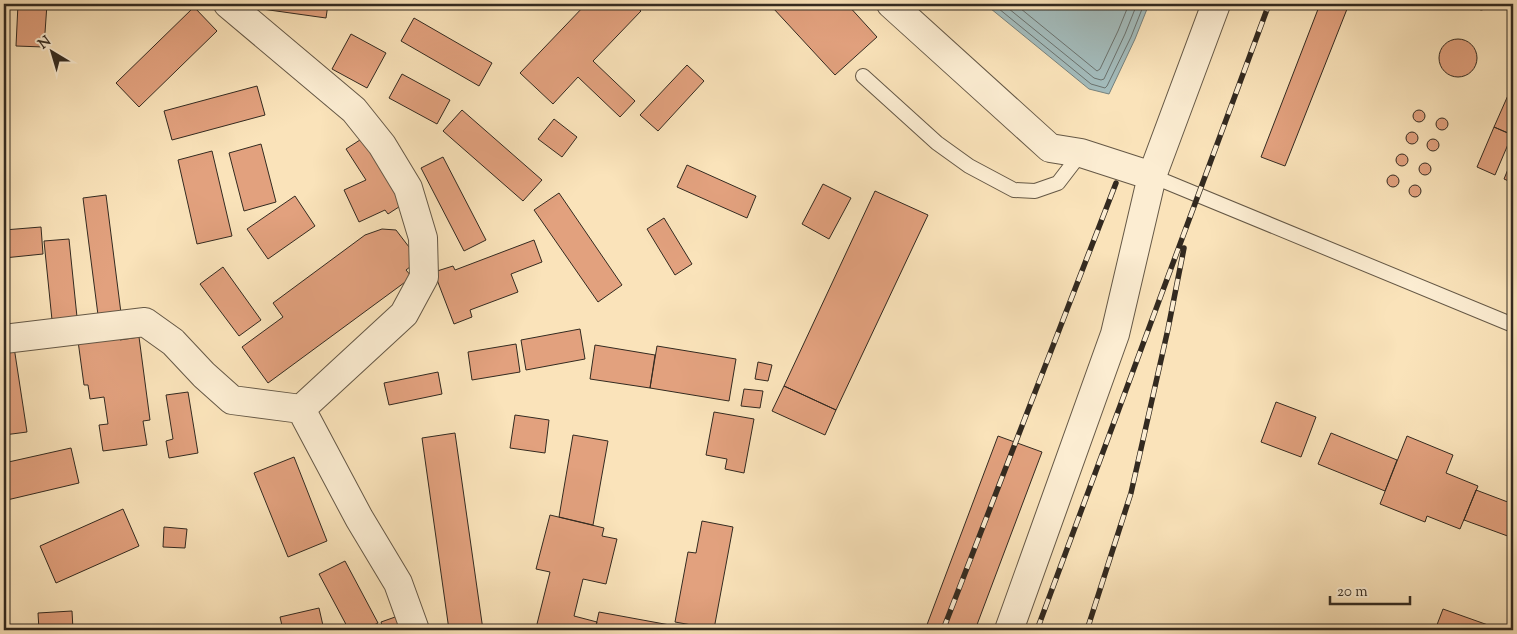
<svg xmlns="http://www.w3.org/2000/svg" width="1517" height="634" font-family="'Sorts Mill Goudy',serif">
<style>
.water{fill:#a3bbbb;stroke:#76817d}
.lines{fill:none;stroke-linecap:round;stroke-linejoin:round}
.shore{stroke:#6b726e;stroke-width:1}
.building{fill:#e2a17e;stroke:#332a20}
.service-casing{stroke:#655846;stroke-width:16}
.minor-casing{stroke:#655846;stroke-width:30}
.service{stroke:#fcedd2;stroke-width:14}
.minor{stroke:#fcedd2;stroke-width:28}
.rail-casing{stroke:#332a20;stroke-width:5.5}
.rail{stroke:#fcedd2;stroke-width:4;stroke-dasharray:11;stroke-linecap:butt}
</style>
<rect width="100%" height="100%" fill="#fae3ba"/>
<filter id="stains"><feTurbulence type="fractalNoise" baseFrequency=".004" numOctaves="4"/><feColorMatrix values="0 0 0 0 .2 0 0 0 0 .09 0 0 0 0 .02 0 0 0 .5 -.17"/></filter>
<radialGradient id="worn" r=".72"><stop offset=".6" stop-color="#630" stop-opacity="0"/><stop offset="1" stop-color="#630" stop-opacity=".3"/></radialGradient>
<path class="water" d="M 985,4 L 1149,4 L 1135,39 L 1109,94 L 1089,89 Z"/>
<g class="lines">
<path class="shore" d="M 993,4 L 1091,84 L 1105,88 L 1107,86 L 1131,37 L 1144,4
M 1003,4 L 1094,78 L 1101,80 L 1104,79 L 1125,34 L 1137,4
M 1015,4 L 1097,71 L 1100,69 L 1118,31 L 1129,4"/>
</g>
<path class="building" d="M 18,4 L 47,4 L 44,47 L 16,46 Z
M 256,4 L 328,4 L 326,18 L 255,8 Z
M 586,4 L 633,4 L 641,11 L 593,61 L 635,101 L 620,117 L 578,77 L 553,104 L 520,73 Z
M 778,4 L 847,4 L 877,37 L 835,75 L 773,8 Z
M 1320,4 L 1349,4 L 1285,166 L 1261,157 Z
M 1469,4 L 1496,4 L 1490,8 L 1481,10 L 1474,7 Z
M 194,7 L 217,31 L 139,107 L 116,83 Z
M 414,18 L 492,63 L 479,86 L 401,41 Z
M 351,34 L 386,53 L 367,88 L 332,69 Z
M1439 58a19 19 0 1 1 38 0a19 19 0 1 1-38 0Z
M 687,65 L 704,81 L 658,131 L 640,115 Z
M 402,74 L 450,100 L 437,124 L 389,98 Z
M 1513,84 L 1513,135 L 1494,127 Z
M 257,86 L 265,115 L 172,140 L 164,111 Z
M 462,110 L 542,180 L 523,201 L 443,131 Z
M1413 116a6 6 0 1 1 12 0a6 6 0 1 1-12 0Z
M1436 124a6 6 0 1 1 12 0a6 6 0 1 1-12 0Z
M 554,119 L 577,137 L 562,157 L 538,139 Z
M 1494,127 L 1512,135 L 1495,175 L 1477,167 Z
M1406 138a6 6 0 1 1 12 0a6 6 0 1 1-12 0Z
M 363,138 L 405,203 L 388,214 L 385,210 L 359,222 L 344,190 L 366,180 L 346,149 Z
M1427 145a6 6 0 1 1 12 0a6 6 0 1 1-12 0Z
M 261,144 L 276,202 L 244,211 L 229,153 Z
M 212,151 L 232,236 L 197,244 L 178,160 Z
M1396 160a6 6 0 1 1 12 0a6 6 0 1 1-12 0Z
M 443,157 L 486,240 L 464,251 L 421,168 Z
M 1513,157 L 1513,183 L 1504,179 Z
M1419 169a6 6 0 1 1 12 0a6 6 0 1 1-12 0Z
M 687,165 L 756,196 L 747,218 L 677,187 Z
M1387 181a6 6 0 1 1 12 0a6 6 0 1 1-12 0Z
M 823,184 L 851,198 L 829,239 L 802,224 Z
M1409 191a6 6 0 1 1 12 0a6 6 0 1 1-12 0Z
M 875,191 L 928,215 L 836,410 L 784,386 Z
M 559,193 L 622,285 L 598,302 L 534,210 Z
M 106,195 L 121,313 L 98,315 L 83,198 Z
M 295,196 L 315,226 L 268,259 L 247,229 Z
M 664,218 L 692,264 L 675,275 L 647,229 Z
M 41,227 L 43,254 L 4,258 L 4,230 Z
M 382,229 L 396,230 L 419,260 L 406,270 L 412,277 L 268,383 L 242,347 L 283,317 L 273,303 L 365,235 Z
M 69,239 L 77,317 L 52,320 L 44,241 Z
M 534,240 L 542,262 L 511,274 L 518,292 L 470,310 L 472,317 L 454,324 L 434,272 L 453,266 L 455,270 Z
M 223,267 L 261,320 L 239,336 L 200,284 Z
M 4,283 L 8,329 L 4,329 Z
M 580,329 L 585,359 L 526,370 L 521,340 Z
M 120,335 L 120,340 L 139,337 L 150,420 L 143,421 L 147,445 L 103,451 L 99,425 L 108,424 L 104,397 L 90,399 L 88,385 L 84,385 L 78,341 Z
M 516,344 L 520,372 L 472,380 L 468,352 Z
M 595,345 L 655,355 L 650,388 L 590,379 Z
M 657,346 L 736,359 L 729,401 L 650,388 Z
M 14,347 L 27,432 L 4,435 L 4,349 Z
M 758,362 L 772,365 L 768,381 L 755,379 Z
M 438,372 L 442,394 L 389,405 L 384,383 Z
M 784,386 L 836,410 L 825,435 L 772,411 Z
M 744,389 L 763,391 L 760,408 L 741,406 Z
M 188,392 L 198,453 L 169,458 L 166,441 L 173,439 L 166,395 Z
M 1276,402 L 1316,417 L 1301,457 L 1261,442 Z
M 714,412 L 754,419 L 744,473 L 725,469 L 727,459 L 706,455 Z
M 515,415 L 549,420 L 545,453 L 510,448 Z
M 455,433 L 483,630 L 449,630 L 422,438 Z
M 1331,433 L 1397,460 L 1385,491 L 1318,464 Z
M 573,435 L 608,441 L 593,525 L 559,517 Z
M 998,436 L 1042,452 L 975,630 L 925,630 Z
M 1407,436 L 1453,455 L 1446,473 L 1478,486 L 1460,529 L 1427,516 L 1425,522 L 1380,504 Z
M 71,448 L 79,483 L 7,500 L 4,486 L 4,463 Z
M 294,457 L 327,541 L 288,557 L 254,473 Z
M 1476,490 L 1513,504 L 1513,538 L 1464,520 Z
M 123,509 L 139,546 L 56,583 L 40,546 Z
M 550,515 L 604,528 L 602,536 L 617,539 L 606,584 L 583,579 L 574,616 L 597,622 L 595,630 L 545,630 L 536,628 L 550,572 L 536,569 Z
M 702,521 L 733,527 L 714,629 L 675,622 L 688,552 L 696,553 Z
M 164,527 L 187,529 L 185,548 L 163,547 Z
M 345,561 L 378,623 L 364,630 L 349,630 L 319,574 Z
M 319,608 L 324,630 L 283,630 L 280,617 Z
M 1443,609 L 1502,630 L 1435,630 Z
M 72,611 L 73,630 L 39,630 L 38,613 Z
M 599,612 L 697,630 L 595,630 Z
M 398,616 L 403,630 L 384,630 L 381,622 Z"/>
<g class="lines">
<g class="service-casing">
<path id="service" d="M 863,76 L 937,143 L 969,166 L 1014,190 L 1035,191 L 1058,183 L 1081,153
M 1152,176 L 1513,325"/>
</g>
<g class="minor-casing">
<path id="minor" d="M 228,4 L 354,110 L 382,145 L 408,188 L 423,238 L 424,277 L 404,314 L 301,409 L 359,518 L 398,583 L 415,630
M 891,4 L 1050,148 L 1081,153 L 1152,176
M 4,339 L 145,322 L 173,342 L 204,375 L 232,400 L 301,409
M 1009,630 L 1115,334 L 1152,176 L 1216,4"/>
</g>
<use href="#service" class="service"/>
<use href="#minor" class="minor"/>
<g class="rail-casing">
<path id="rail" d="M 943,630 L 1116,183
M 1037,630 L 1269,4
M 1087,630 L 1131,493 L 1168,329 L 1184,248"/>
</g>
<use href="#rail" class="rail"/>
</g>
<rect width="1517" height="634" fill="none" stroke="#fae3ba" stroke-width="20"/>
<rect x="5" y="5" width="1507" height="624" fill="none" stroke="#332a20" stroke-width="2.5"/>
<rect x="10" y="10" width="1497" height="614" fill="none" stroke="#332a20"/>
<g transform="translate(52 52) rotate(322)" stroke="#fcedd2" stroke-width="4" paint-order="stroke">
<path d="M0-4L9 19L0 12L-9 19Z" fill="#332a20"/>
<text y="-8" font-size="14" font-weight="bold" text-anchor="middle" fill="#332a20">N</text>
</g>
<path d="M1330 596v8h80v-8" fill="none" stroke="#332a20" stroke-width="2.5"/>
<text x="1337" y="596" font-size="15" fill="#332a20" stroke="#fcedd2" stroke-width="4" paint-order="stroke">20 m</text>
<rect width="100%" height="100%" filter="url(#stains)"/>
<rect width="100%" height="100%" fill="url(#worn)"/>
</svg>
